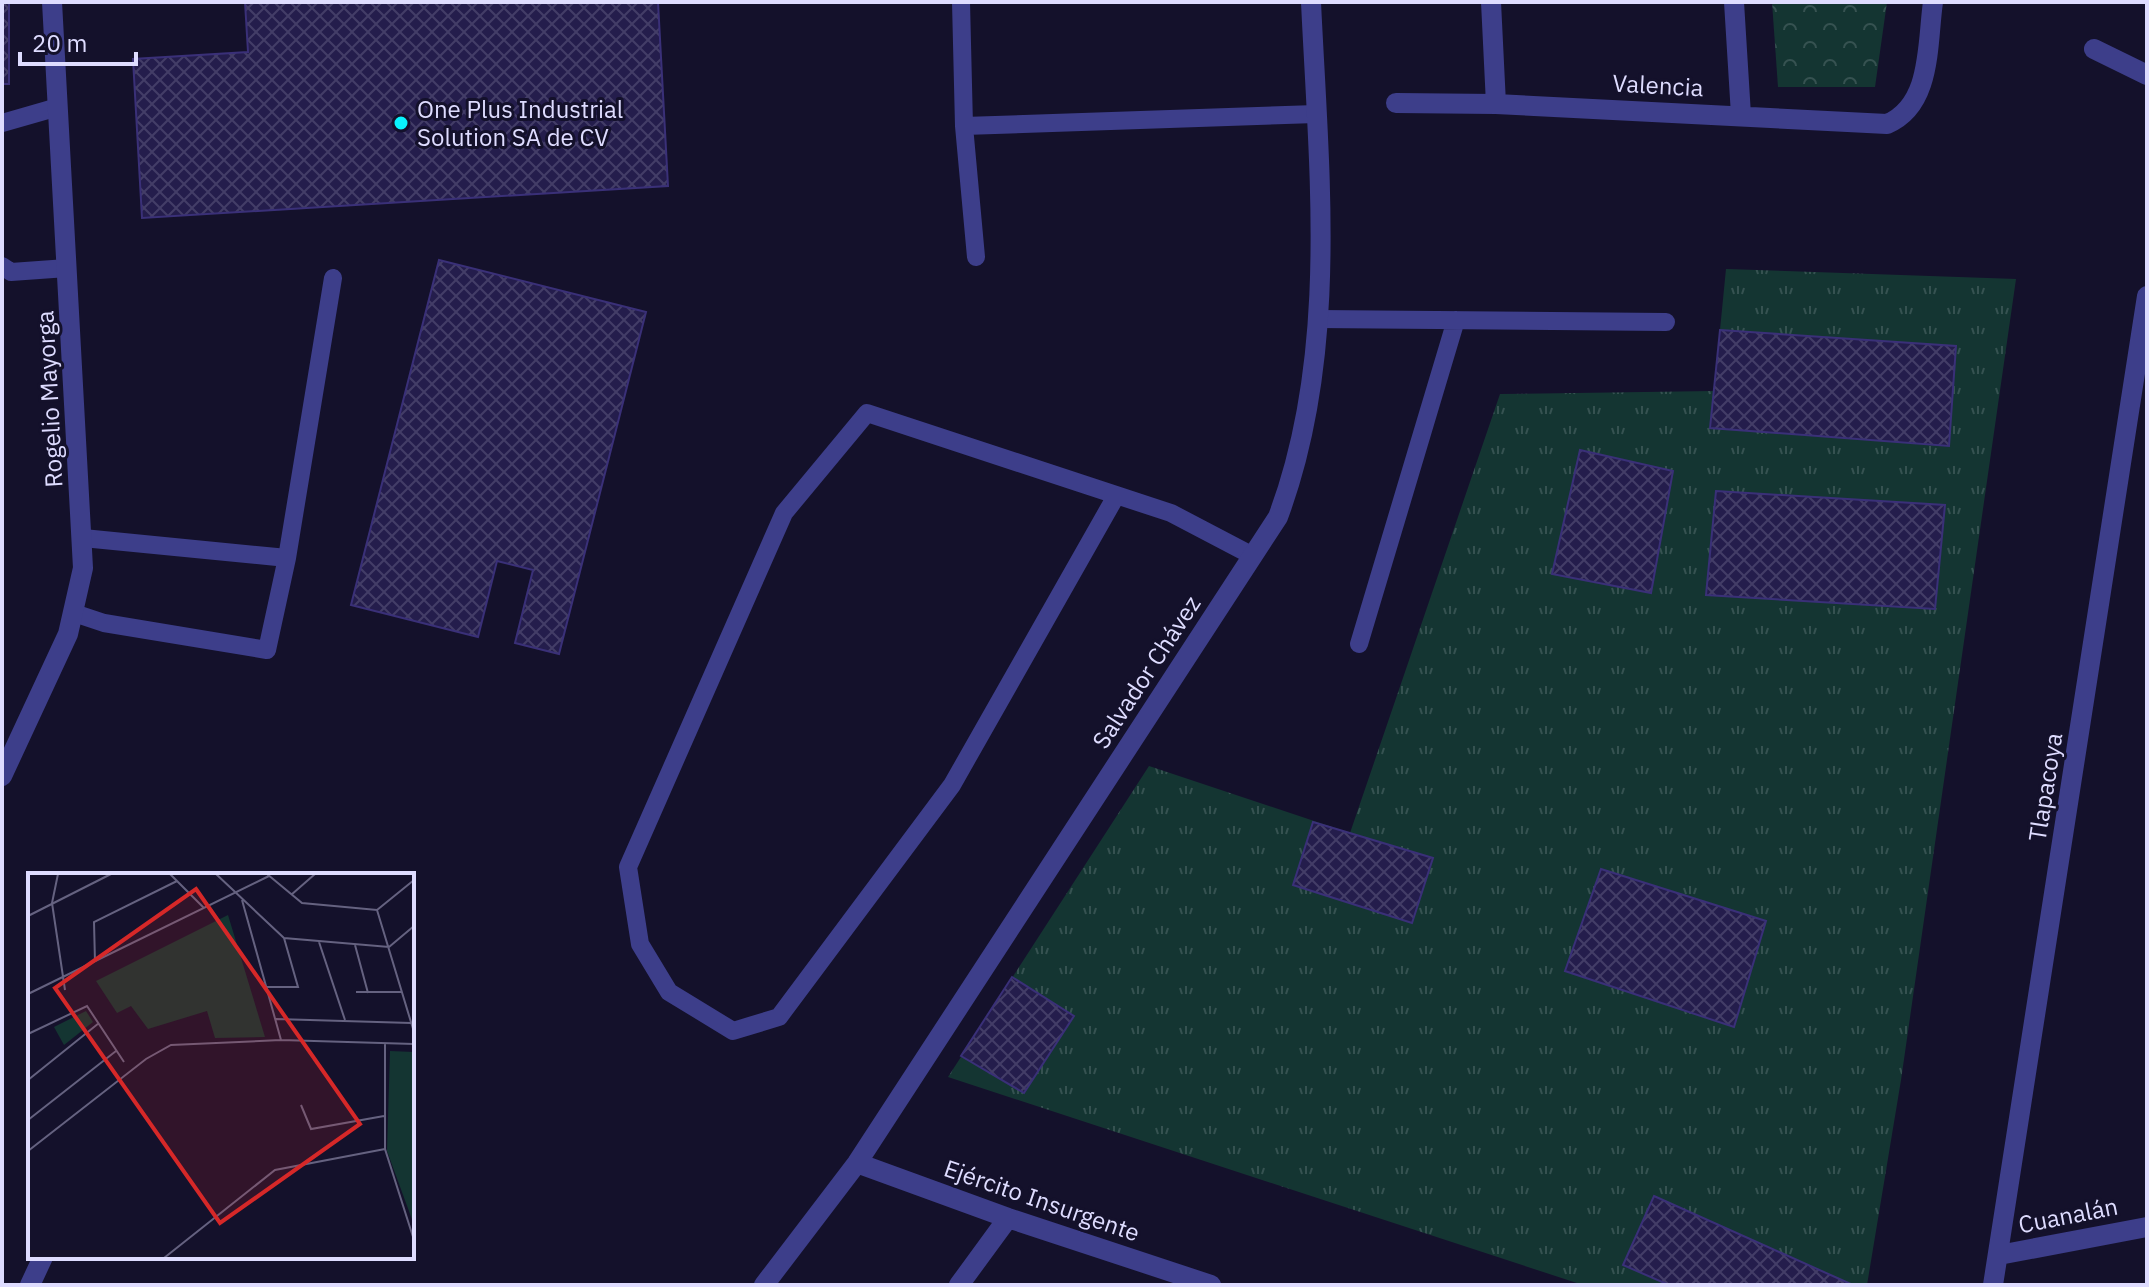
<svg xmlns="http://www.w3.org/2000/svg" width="2149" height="1287" font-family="'IBM Plex Sans',sans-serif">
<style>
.grass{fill:url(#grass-tufts)}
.park{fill:url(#park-crowns)}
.building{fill:url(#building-cross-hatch);stroke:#3a3078;stroke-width:2}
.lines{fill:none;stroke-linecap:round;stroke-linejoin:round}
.lane{stroke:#3d3e8a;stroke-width:18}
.street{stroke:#3d3e8a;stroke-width:20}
.poi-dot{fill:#09f3fd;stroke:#14112b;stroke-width:3}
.labels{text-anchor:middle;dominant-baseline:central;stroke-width:6;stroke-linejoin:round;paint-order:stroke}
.street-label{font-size:24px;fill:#dedcff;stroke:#14112b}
.poi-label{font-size:24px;fill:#dedcff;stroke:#14112b;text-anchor:start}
.inset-road{fill:none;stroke:#656280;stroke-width:2}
.view{fill:#d62828;fill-opacity:0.15;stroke:#d62828;stroke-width:4}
.inset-edge{fill:none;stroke:#dedcff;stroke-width:4}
</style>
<defs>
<pattern id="grass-tufts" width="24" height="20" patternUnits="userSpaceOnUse" patternTransform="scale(2)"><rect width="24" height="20" fill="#143532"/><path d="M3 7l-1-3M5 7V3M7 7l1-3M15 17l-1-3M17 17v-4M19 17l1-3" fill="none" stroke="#365251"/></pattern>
<pattern id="park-crowns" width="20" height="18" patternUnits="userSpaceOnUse" patternTransform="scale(2)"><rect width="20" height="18" fill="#143532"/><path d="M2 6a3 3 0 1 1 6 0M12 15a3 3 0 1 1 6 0" fill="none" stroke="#365251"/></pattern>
<pattern id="building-cross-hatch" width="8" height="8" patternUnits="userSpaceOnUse" patternTransform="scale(2)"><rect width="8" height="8" fill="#241d4c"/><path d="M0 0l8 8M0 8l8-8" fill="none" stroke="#433d67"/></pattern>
</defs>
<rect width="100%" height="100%" fill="#14112b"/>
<path class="grass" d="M 1726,269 L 2016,279 L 1901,1080 L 1867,1285 L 1583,1285 L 948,1077 L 1149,766 L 1350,833 L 1500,394 L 1714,391 Z"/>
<path class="park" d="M 1772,2 L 1887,2 L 1875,87 L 1778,87 Z"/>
<path class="building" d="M 2,2 L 9,2 L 9,84 L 2,84 Z
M 245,2 L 658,2 L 668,186 L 142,218 L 133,59 L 248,52 Z
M 439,260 L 646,312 L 559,654 L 515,643 L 533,570 L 497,561 L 478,637 L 351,605 Z
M 1720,330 L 1956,346 L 1949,446 L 1710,428 Z
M 1580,450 L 1673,471 L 1651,593 L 1552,574 Z
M 1716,491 L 1945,505 L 1935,609 L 1706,595 Z
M 1313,822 L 1433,858 L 1412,923 L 1293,885 Z
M 1601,869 L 1766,921 L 1734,1027 L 1565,971 Z
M 1012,977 L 1074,1016 L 1024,1093 L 961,1056 Z
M 1654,1196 L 1853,1285 L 1669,1285 L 1623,1265 Z"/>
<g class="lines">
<path class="lane" d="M 961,2 L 964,126 L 1316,114
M 2,123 L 58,107
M 964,126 L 976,257
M 2,266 L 11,272 L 67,268
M 1317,319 L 1666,322
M 1116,496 L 952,785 L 779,1017 L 733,1031 L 669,992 L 640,944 L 628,867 L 784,513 L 867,413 L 1171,513 L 1253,556
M 83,538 L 287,558
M 74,613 L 104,623 L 267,650 L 287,558 L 333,278
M 1359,644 L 1456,320"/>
<path class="street" d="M 1491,2 L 1496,104
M 1734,2 L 1741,115
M 2094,49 L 2147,75
M 1396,103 L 1496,104 L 1887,124 C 1932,105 1927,44 1933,2
M 2,776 L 68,634 L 83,568 L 52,2
M 857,1163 L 1008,1218 L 1211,1285
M 1999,1255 L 2147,1227
M 30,1285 L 43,1257
M 764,1285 L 857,1163 L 1278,517 C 1339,354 1319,173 1311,2
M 959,1285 L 1008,1218
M 1993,1285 L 2147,296"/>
</g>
<circle class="poi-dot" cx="401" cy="123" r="8"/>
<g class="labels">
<g class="street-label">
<text transform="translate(1658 85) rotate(3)">Valencia</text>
<text transform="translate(49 399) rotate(-93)">Rogelio Mayorga</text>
<text transform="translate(1146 672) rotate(-57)">Salvador Chávez</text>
<text transform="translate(2045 787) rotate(-81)">Tlapacoya</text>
<text transform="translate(1042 1200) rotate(19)">Ejército Insurgente</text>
<text transform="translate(2068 1215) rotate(-11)">Cuanalán</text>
</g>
<g class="poi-label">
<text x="417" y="109">One Plus Industrial<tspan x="417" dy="28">Solution SA de CV</tspan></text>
</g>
</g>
<g transform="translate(28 873)">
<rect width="386" height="386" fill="#14112b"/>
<path d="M 200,42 L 237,164 L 187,165 L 179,138 L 120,156 L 103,133 L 89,140 L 68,108 Z" fill="#143532"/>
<path d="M 58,138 L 65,149 L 36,172 L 26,154 Z" fill="#143532"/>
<path d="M 362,178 L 386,179 L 386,352 L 359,278 Z" fill="#143532"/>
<path class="inset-road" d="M 30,1 L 24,30 L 37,117M 142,1 L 176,35M 188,1 L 256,65 L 361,74 L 386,53M 239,1 L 274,30 L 349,37 L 386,7M 263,22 L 287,1M 214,27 L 253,167M 349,37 L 386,159M 0,43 L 83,1M 291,69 L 317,147M 327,72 L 340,120M 67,89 L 66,49 L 149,8M 238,114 L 270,114 L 256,65M 328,119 L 374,119M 0,121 L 241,3M 248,146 L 383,150M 0,161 L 59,133 L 96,189M 357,171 L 357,276 L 386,367M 0,207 L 71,150M 273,232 L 283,256 L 356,243M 0,247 L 88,178M 0,278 L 118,186 L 143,172 L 253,167 L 386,171M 136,385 L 247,297 L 357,276"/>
<path class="view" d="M 168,16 L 332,251 L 192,350 L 27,115 Z"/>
<rect width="386" height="386" class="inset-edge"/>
</g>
<rect width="2149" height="1287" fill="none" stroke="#dedcff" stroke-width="8"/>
<path d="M20 52v12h116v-12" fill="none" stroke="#dedcff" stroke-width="4"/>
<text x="32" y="52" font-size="24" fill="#dedcff" stroke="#14112b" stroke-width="6" paint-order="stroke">20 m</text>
</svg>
